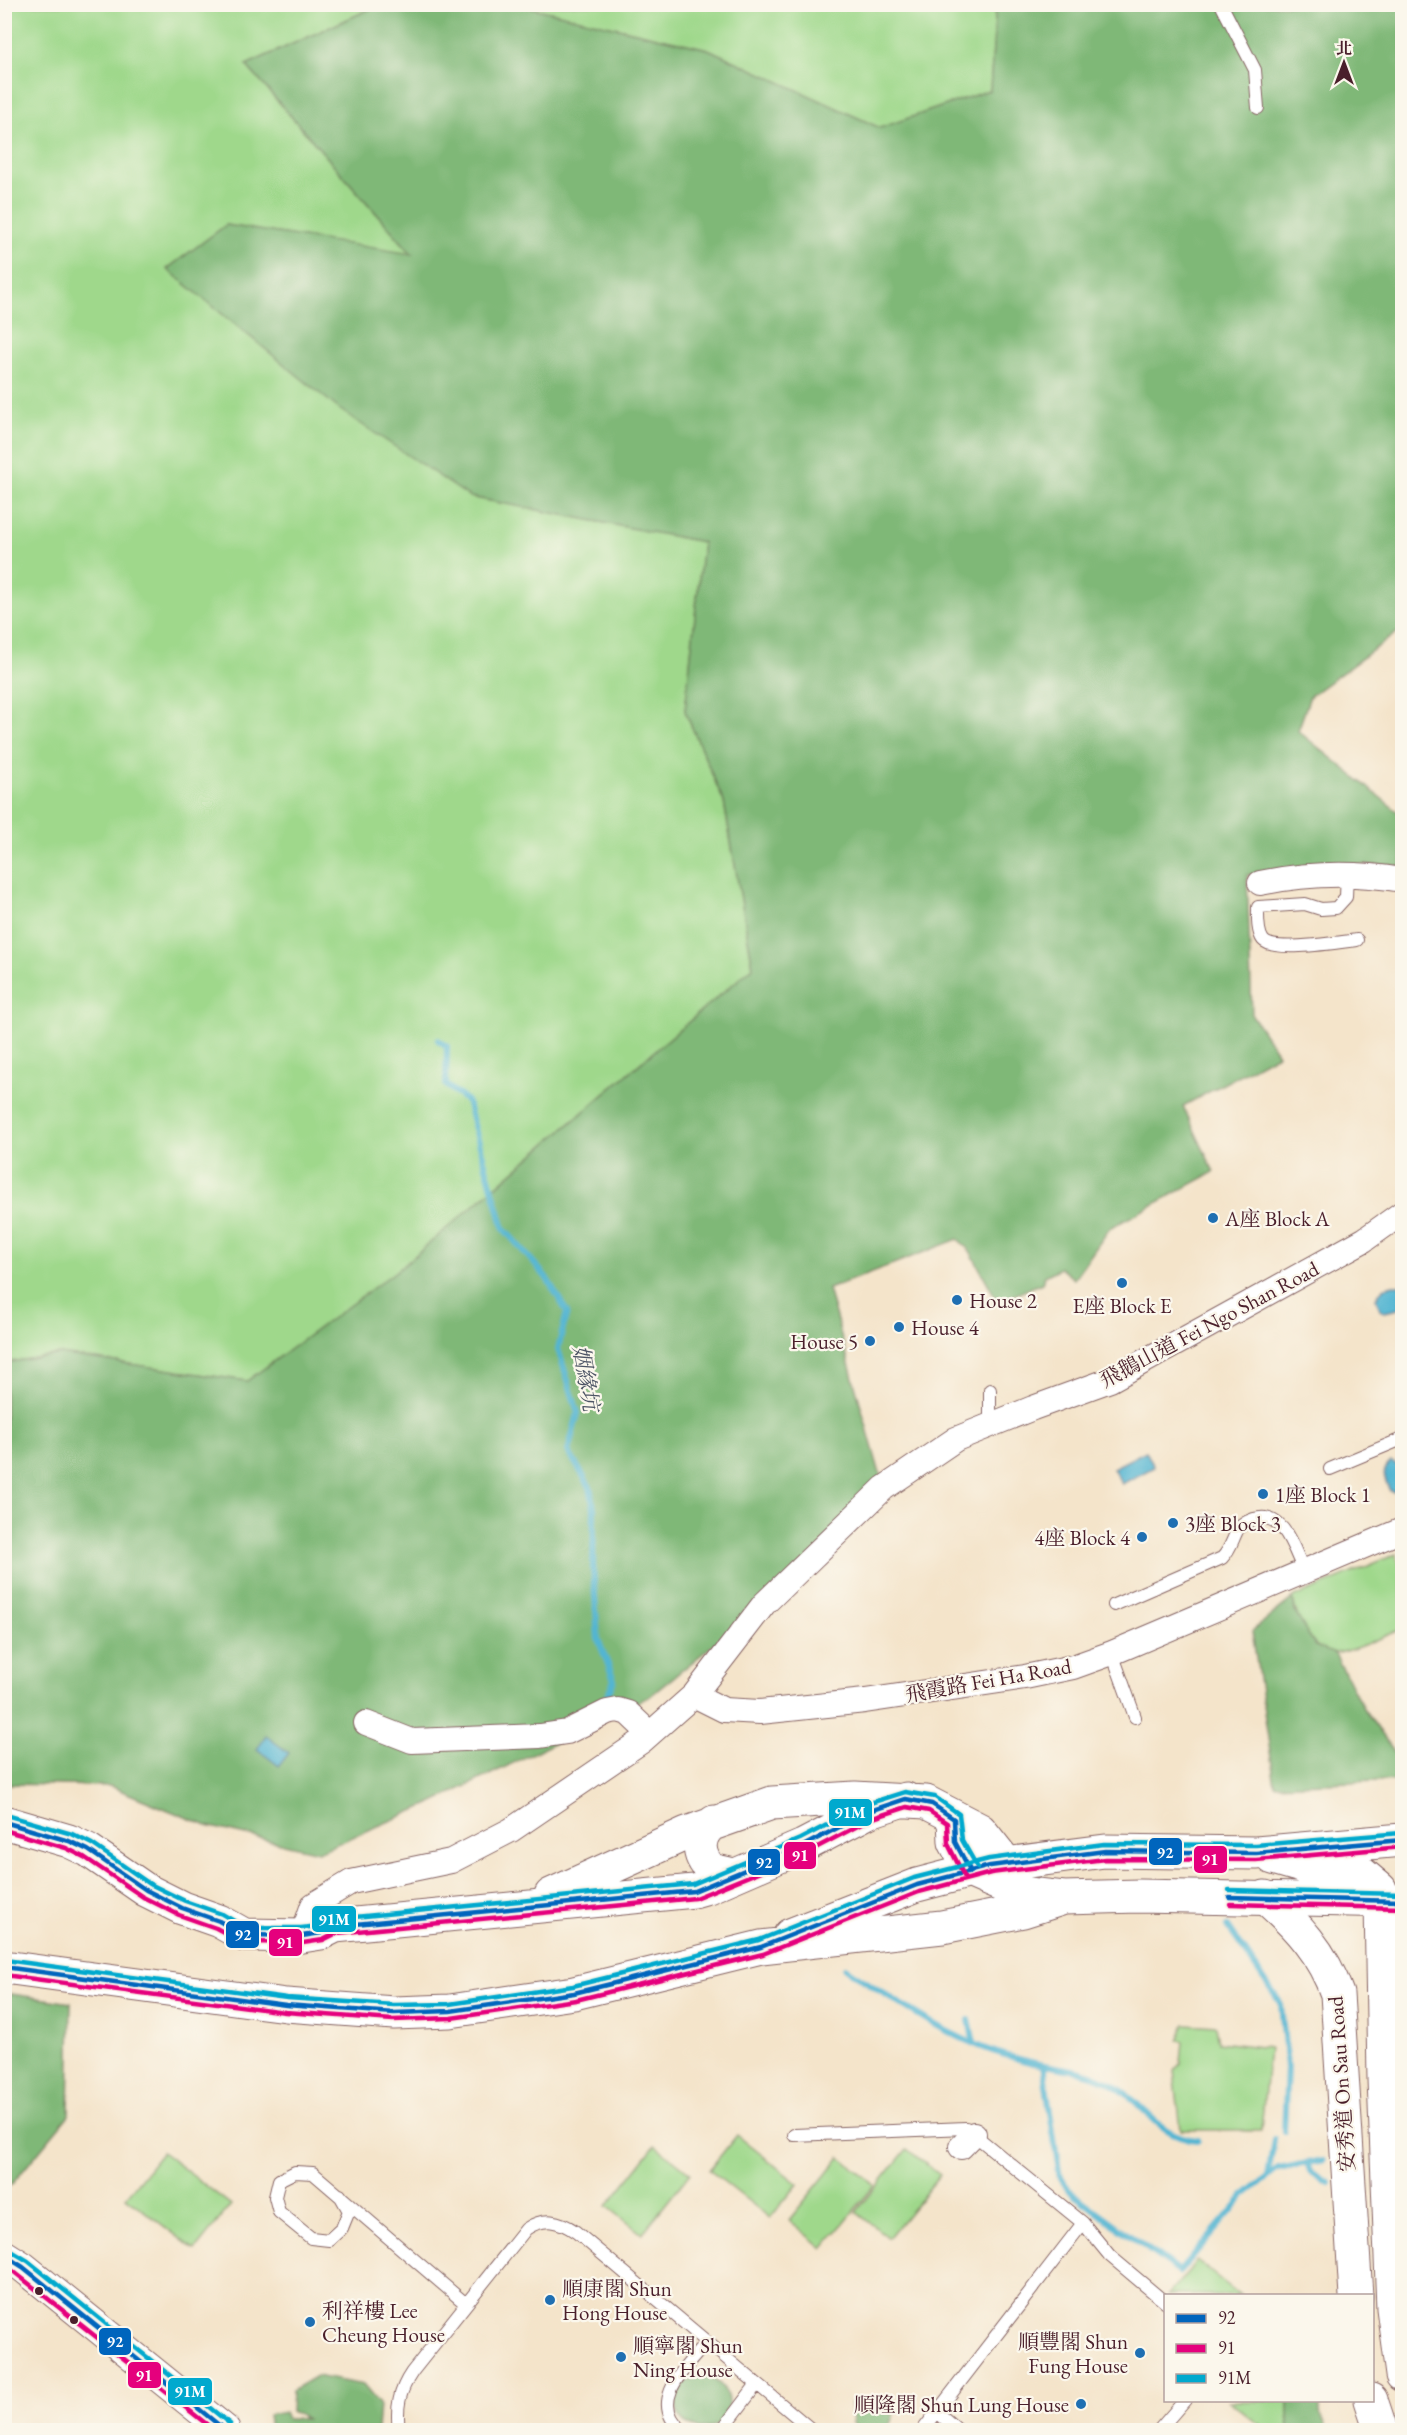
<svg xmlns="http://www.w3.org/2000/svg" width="1407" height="2435" font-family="'EB Garamond','Noto Serif TC',serif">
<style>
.green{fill:#9fd88b;stroke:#747c5b;stroke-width:1.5}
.forest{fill:#7fb877;stroke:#646c51;stroke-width:1.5}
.water{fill:#53b5d2;stroke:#4e6a7e;stroke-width:1.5}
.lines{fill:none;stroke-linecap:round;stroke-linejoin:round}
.stream{stroke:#53b5d2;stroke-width:6}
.service-casing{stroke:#866463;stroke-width:14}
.minor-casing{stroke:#866463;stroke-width:26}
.tertiary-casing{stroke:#866463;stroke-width:32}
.secondary-casing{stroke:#866463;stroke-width:35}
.primary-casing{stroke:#866463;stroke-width:35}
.service{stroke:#fff;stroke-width:12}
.minor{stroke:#fff;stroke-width:24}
.tertiary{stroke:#fff;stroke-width:30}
.secondary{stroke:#fff;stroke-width:33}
.primary{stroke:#fff;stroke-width:33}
.bus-1-casing{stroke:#fbf7ec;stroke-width:9}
.bus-2-casing{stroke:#fbf7ec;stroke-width:9}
.bus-3-casing{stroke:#fbf7ec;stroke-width:9}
.bus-1{stroke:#0065bd;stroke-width:4.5}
.bus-2{stroke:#e5007d;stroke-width:4.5}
.bus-3{stroke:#00a9ce;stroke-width:4.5}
.poi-dot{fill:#1f6fb2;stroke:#fbf7ec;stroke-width:2}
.bus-dot{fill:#4a1f2b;stroke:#fbf7ec;stroke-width:2}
.labels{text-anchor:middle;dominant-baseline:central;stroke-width:4.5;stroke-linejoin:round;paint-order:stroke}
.poi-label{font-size:21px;fill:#4a1f2b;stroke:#fbf7ec;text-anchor:start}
.street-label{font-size:21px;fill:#4a1f2b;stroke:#fbf7ec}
.water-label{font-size:22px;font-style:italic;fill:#4d5465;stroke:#fbf7ec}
.line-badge{stroke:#fbf7ec;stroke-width:2}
.badge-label{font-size:16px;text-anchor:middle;font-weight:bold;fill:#fff}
</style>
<rect width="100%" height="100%" fill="#fbf7ec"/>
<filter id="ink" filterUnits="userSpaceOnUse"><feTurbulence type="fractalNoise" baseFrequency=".0167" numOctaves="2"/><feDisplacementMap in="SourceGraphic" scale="12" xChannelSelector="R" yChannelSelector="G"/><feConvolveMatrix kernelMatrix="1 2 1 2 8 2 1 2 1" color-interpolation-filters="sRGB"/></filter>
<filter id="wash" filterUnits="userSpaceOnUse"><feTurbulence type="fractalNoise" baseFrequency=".008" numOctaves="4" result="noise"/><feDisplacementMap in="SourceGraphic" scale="24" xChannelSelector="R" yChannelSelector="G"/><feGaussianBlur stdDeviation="1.35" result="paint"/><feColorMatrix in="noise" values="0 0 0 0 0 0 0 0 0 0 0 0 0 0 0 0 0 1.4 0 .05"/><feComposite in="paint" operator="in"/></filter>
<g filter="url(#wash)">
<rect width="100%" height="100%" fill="#f4e4ca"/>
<path class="green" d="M 5,5 L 379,5 L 246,65 L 413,255 L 226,225 L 167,269 L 470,497 L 703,542 L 685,711 L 724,802 L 753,967 L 403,1266 L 247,1381 L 60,1354 L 5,1363 Z
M 520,5 L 996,5 L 990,90 L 880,128 L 708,49 Z
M 1396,1554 L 1402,1571 L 1402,1629 C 1388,1635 1349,1653 1336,1653 C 1311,1654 1296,1618 1293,1598 Z
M 1185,2024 L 1216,2026 L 1219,2042 L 1269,2048 L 1261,2130 L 1181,2130 L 1174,2071 L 1181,2063 L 1183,2041 L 1178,2040 Z
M 737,2135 L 798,2184 L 770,2218 L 709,2170 Z
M 655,2145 L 690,2173 L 642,2234 L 607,2206 Z
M 907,2149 L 940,2175 L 889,2238 L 856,2212 Z
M 162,2152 L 231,2205 L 195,2250 L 126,2197 Z
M 840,2157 L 875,2185 L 823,2248 L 789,2220 Z
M 1197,2261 L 1240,2295 L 1168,2295 Z
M 1229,2401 L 1289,2401 L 1289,2430 L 1266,2430 Z"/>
<path class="forest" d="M 379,5 L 520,5 L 708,49 L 880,128 L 990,90 L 996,5 L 1402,5 L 1402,629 L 1310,696 L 1298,731 L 1402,815 L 1402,866 L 1365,865 L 1247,875 L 1252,1015 L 1278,1054 L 1183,1106 L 1214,1172 L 1110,1228 L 1074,1279 L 1060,1268 L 1045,1276 L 1042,1283 L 998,1302 L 970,1251 L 958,1239 L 828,1289 L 884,1488 L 764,1604 L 650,1696 L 434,1802 L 318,1852 L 207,1826 L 110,1786 L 5,1784 L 5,1363 L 60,1354 L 247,1381 L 403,1266 L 753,967 L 724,802 L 685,711 L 703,542 L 470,497 L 339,409 L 167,269 L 226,225 L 412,254 L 246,65 Z
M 1293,1598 L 1295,1612 L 1315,1646 L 1335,1654 L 1363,1708 L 1402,1762 L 1402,1780 L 1275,1785 L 1252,1631 Z
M 5,1993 L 71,2003 L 69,2115 L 13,2183 L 5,2187 Z
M 316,2376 L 363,2385 L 379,2404 L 377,2430 L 270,2430 L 268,2415 L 284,2412 L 287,2419 L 307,2419 L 291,2411 L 292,2390 Z
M676 2403a26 26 0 1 1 52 0a26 26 0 1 1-52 0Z
M 1289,2401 L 1320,2401 L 1320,2412 L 1328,2430 L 1289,2430 Z
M 850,2403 L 872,2409 L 894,2404 C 894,2415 893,2424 882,2430 L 862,2430 L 852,2423 Z"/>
<path class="water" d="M 1393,1285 L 1402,1285 L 1402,1308 L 1385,1312 L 1380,1309 L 1376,1298 L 1383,1288 Z
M 1146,1451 L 1154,1467 L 1122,1484 L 1113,1468 Z
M 1391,1462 L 1400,1466 L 1402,1474 L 1401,1493 L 1390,1491 C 1385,1479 1380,1472 1391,1462 Z
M 266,1736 L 289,1753 L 279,1766 L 257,1749 Z"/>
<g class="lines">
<path class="stream" d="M 438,1040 L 447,1046 L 446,1085 L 467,1101 L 504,1229 L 546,1277 L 567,1312 L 558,1349 L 578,1413 L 568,1451 L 590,1487 L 594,1509 L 593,1568 L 598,1639 L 614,1680 L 603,1705
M 1228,1927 L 1281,2004 L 1287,2068 L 1284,2132
M 845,1968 C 893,1999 940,2033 995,2052 C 1011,2057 1028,2062 1044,2065 C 1065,2069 1084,2070 1105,2080 C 1144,2099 1153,2136 1198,2140
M 969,2020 L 974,2043
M 1043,2065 L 1060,2178 L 1073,2194 L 1179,2272 L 1244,2196 L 1278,2169 L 1323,2160
M 1307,2163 L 1310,2172 L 1329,2183
M 1268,2177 L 1274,2139"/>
</g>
</g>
<g filter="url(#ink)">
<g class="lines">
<g class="service-casing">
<path id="service" d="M 1221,4 L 1255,70 L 1258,108
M 1347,873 L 1346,897 L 1336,908 L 1321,909 L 1305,904 L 1258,907 C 1258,917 1257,932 1263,940 C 1273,953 1340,942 1357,940
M 990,1424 L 990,1390
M 1330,1469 L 1402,1439
M 1114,1605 L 1222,1558 C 1231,1549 1232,1540 1238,1529 C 1242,1524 1248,1521 1254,1519 C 1284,1510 1294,1550 1304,1571
M 1112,1653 L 1135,1717
M 794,2135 L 966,2128 L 1083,2223 L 1110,2256 L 1166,2303
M 340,2195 L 349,2211 L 342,2228 L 329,2240 L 311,2238 L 279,2212 L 275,2197 L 279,2180 L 295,2172 L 313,2173 L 466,2304
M 937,2412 L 958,2430
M 399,2430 C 396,2408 399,2391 412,2372 L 526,2229 C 544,2217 559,2220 576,2232 L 812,2430
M 682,2430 C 647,2402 686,2367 706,2343
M 722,2430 L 757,2384
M 923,2430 L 1083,2223
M 1159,2430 L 1185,2400"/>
</g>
<g class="minor-casing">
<path id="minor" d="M 1260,883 C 1309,873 1354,872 1402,880
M 694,1695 L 724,1710 L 760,1712 L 865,1701 L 1025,1677 L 1073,1667 L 1112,1653 L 1402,1530
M 366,1723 L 412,1741 L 540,1736 L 567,1732 L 607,1712 L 618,1710 L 628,1713 L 650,1734
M 302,1936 L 313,1905 L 351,1882 L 451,1861 L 511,1830 L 642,1741 L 694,1695 L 764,1604 L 884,1488 L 956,1439 L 1033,1408 L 1110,1380 L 1364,1240 L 1402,1213
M 961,2147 L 974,2134"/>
</g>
<g class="tertiary-casing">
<path id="tertiary" d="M 4,2255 L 23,2267 L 225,2430"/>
</g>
<g class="secondary-casing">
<path id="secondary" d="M 954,1819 L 955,1842 L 971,1872
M 4,1822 L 69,1841 L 88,1850 L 146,1890 L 182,1908 L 219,1921 L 244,1935 L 302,1936 L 321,1933 L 335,1926 L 694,1891 L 708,1887 L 803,1846 L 870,1811 L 906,1799
M 714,1822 C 696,1836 696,1855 712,1870 L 734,1875
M 551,1895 L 687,1833 L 772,1803 L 855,1798 L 926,1802 L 980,1830 L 1007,1864
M 1265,1897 C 1297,1925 1323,1953 1337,1994 L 1356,2296
M 1381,1901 L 1384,2079 L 1393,2308 L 1402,2375
M 1371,2400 L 1381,2430"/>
</g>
<g class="primary-casing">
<path id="primary" d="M 1273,1858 L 1318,1871 L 1361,1873 L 1380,1889 L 1381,1901
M 971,1872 L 1019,1893 L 1064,1898 L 1139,1896 L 1402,1901
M 790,1935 L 917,1885 L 990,1866 L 1105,1851 L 1256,1853 L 1402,1840
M 1383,1957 L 1402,1934
M 4,1967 L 286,2005 L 394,2013 L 450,2011 L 574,1993 L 761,1947 L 942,1927 L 1023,1911 L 1064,1898"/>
</g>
<use href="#service" class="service"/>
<use href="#minor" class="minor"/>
<use href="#tertiary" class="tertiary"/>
<use href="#secondary" class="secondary"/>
<use href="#primary" class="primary"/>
<g class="bus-1-casing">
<path id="bus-1" d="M 4,1822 L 69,1841 L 88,1850 L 146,1890 L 182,1908 L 219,1921 L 244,1935 L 302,1936 L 321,1933 L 335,1926 L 694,1891 L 803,1846 L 870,1811 L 906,1799 L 932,1804 L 954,1819 L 955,1842 L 971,1872
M 1229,1897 L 1402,1901
M 4,1967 L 286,2005 L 394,2013 L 450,2011 L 574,1993 L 761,1947 L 917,1885 L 990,1866 L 1105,1851 L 1256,1853 L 1402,1840
M 4,2255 L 23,2267 L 225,2430"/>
</g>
<g class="bus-2-casing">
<path id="bus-2" d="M 4,1830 L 66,1848 L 84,1857 L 143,1897 L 179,1915 L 216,1928 L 242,1942 L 303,1943 L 323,1940 L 337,1933 L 695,1898 L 806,1853 L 873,1818 L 907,1807 L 929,1811 L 947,1823 L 948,1844 L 964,1876
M 1230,1904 L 1402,1908
M 4,1975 L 285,2012 L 393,2020 L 451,2018 L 576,2000 L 763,1954 L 919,1892 L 991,1873 L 1105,1859 L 1256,1860 L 1402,1847
M 4,2264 L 214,2430"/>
</g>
<g class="bus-3-casing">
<path id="bus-3" d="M 6,1815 L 72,1834 L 92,1844 L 150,1884 L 185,1901 L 222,1914 L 246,1928 L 301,1928 L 319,1926 L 334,1919 L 693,1884 L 800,1839 L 867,1804 L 905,1792 L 935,1797 L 959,1814 L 962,1840 L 978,1868
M 1229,1890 L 1402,1894
M 5,1960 L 287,1998 L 394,2005 L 449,2004 L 573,1986 L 759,1940 L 914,1878 L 989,1859 L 1104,1844 L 1256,1845 L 1401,1833
M 8,2249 L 28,2261 L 230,2424"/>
</g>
<use href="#bus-1" class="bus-1"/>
<use href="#bus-2" class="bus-2"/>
<use href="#bus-3" class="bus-3"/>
</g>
</g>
<g class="poi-dot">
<circle cx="1213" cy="1218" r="6"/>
<circle cx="1122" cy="1283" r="6"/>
<circle cx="957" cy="1300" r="6"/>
<circle cx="899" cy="1327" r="6"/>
<circle cx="870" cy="1341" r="6"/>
<circle cx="1263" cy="1494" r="6"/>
<circle cx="1173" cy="1523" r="6"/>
<circle cx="1142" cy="1537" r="6"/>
<circle cx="550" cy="2300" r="6"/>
<circle cx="310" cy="2322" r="6"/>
<circle cx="1140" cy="2353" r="6"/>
<circle cx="621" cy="2357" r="6"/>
<circle cx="1081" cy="2404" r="6"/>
</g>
<g class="bus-dot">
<circle cx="39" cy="2291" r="5"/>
<circle cx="74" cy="2320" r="5"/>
</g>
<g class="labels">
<g class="poi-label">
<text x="1225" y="1218">A座 Block A</text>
<text x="969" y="1300">House 2</text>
<text x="1122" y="1305" text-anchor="middle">E座 Block E</text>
<text x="911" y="1327">House 4</text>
<text x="858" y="1341" text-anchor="end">House 5</text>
<text x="1275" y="1494">1座 Block 1</text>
<text x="1185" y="1523">3座 Block 3</text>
<text x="1130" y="1537" text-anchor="end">4座 Block 4</text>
<text x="562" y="2288">順康閣 Shun<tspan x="562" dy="24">Hong House</tspan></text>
<text x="322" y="2310">利祥樓 Lee<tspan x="322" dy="24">Cheung House</tspan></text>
<text x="1128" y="2341" text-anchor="end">順豐閣 Shun<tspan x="1128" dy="24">Fung House</tspan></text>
<text x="633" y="2345">順寧閣 Shun<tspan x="633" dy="24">Ning House</tspan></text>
<text x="1069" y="2404" text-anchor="end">順隆閣 Shun Lung House</text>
</g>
<g class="street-label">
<text transform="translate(1209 1324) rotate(-28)">飛鵝山道 Fei Ngo Shan Road</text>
<text transform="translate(988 1680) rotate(-10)">飛霞路 Fei Ha Road</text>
<text transform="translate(1341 2084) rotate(-94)">安秀道 On Sau Road</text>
</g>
<g class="water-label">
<text transform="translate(586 1378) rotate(80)">姻緣坑</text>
</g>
</g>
<g class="line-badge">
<rect x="828" y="1798" width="45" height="29" rx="6" fill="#00a9ce"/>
<rect x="1148" y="1837" width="35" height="29" rx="6" fill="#0065bd"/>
<rect x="783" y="1841" width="34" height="29" rx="6" fill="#e5007d"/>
<rect x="1193" y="1845" width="35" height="29" rx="6" fill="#e5007d"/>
<rect x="747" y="1848" width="34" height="28" rx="6" fill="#0065bd"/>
<rect x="311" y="1905" width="46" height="28" rx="6" fill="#00a9ce"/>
<rect x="225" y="1920" width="35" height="29" rx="6" fill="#0065bd"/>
<rect x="268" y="1928" width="35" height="29" rx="6" fill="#e5007d"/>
<rect x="98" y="2327" width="34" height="29" rx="6" fill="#0065bd"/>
<rect x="127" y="2361" width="35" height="28" rx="6" fill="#e5007d"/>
<rect x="167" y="2377" width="46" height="29" rx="6" fill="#00a9ce"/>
</g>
<g class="badge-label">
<text x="850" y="1818">91M</text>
<text x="1165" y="1858">92</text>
<text x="800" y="1861">91</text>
<text x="1210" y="1865">91</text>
<text x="764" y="1868">92</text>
<text x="334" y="1925">91M</text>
<text x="243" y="1940">92</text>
<text x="285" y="1948">91</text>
<text x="115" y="2347">92</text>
<text x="144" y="2381">91</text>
<text x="190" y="2397">91M</text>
</g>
<rect width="1407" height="2435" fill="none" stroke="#fbf7ec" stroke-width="24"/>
<rect x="1164" y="2294" width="210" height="108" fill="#fbf7ec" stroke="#b4a19f" stroke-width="1.5"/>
<rect x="1176" y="2314" width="30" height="9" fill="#0065bd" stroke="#b4a19f" stroke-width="1.5"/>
<text x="1218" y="2324" font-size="18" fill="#4a1f2b">92</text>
<rect x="1176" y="2344" width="30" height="9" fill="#e5007d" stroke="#b4a19f" stroke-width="1.5"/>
<text x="1218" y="2354" font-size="18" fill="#4a1f2b">91</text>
<rect x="1176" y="2374" width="30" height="9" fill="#00a9ce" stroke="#b4a19f" stroke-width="1.5"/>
<text x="1218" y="2384" font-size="18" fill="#4a1f2b">91M</text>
<g transform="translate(1344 63)" stroke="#fbf7ec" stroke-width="4.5" paint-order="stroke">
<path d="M0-4.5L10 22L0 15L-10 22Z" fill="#4a1f2b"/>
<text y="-9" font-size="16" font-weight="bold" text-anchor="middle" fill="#4a1f2b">北</text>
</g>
</svg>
